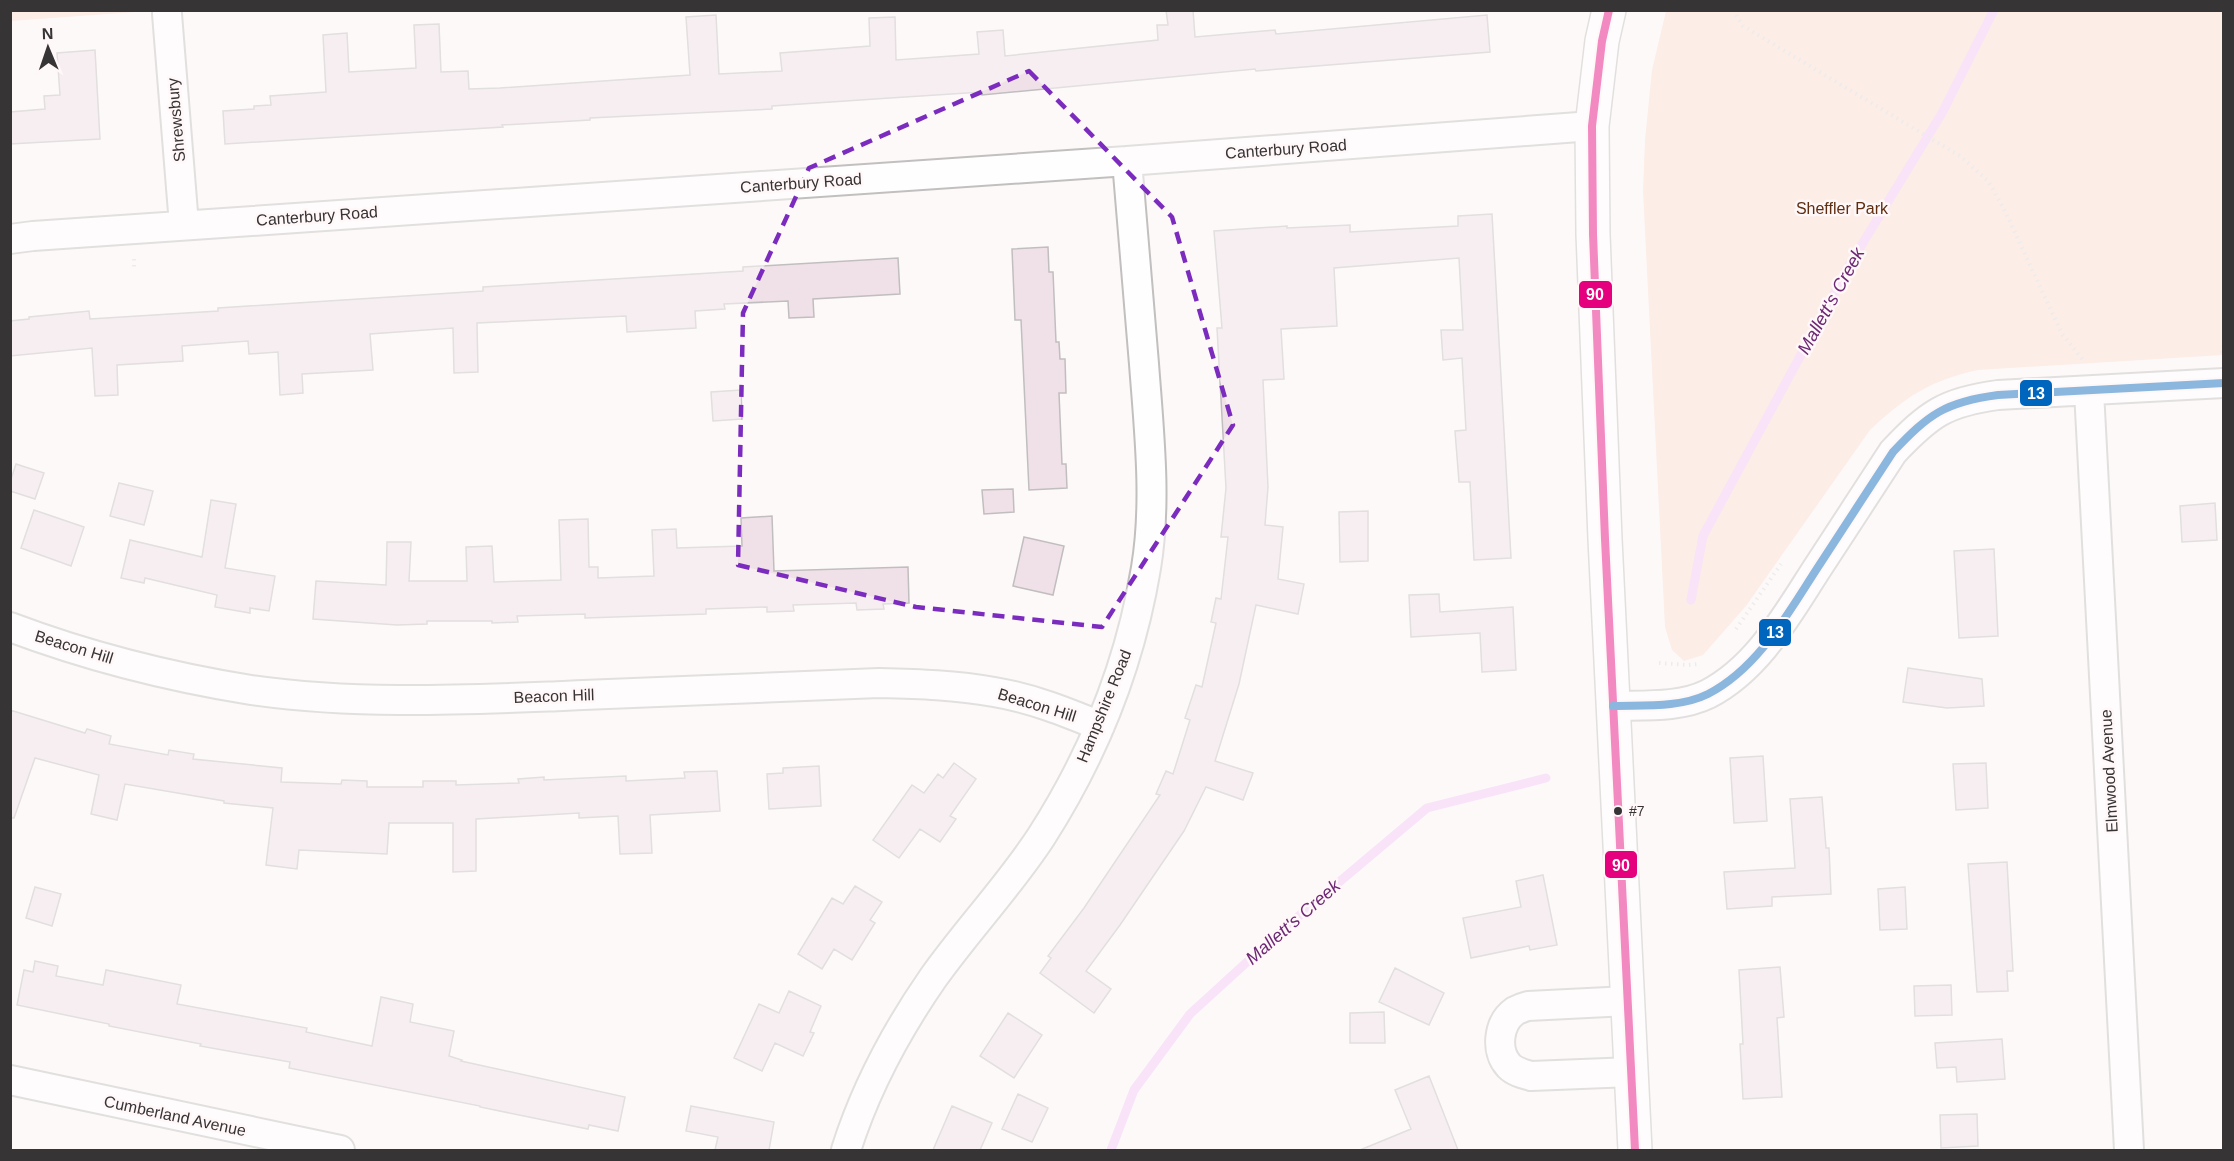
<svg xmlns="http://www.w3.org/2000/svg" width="2234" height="1161" font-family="Helvetica,sans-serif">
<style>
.green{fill:#faddd0}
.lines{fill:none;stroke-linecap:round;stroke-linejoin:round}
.stream{stroke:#f2c7f5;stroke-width:9}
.building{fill:#f0e1e8;stroke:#c1bebf;stroke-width:1.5}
.street-casing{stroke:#c2bfbf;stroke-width:32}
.secondary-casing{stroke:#c2bfbf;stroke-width:36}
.path{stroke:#dadada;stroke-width:4;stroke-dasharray:1.5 4.5;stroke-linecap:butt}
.street{stroke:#fffefe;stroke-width:28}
.secondary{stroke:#fffefe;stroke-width:33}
.bus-1-casing{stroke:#fff7f8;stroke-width:12}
.bus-2-casing{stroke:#fff7f8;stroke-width:12}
.bus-1{stroke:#e5007d;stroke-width:8}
.bus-2{stroke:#0065bd;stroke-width:8}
.marked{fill:none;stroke:#7b2cbf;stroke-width:4.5;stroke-dasharray:12 8;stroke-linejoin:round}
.bus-dot{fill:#373435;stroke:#fff7f8;stroke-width:2}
.labels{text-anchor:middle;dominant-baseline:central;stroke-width:5;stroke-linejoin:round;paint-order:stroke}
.bus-label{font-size:14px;fill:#373435;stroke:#fff7f8;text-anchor:start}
.street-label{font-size:16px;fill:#373435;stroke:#fff7f8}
.park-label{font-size:16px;fill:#5f2d10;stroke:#fff7f8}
.water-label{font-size:18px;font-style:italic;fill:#6d2875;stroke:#fff7f8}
.line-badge{stroke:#fff7f8;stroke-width:2}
.badge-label{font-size:16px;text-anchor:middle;font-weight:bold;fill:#fff}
</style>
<rect width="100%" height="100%" fill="#fdf9f9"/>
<path class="green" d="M 11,10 L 149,10 L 149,11 L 11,21 Z
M 1666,11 L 2223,11 L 2223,355 L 1978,370 C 1929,381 1907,396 1870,430 L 1746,606 L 1703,655 L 1684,661 L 1672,650 L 1665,627 L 1643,191 L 1645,140 L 1652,70 Z"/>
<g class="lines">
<path class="stream" d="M 1691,600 L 1703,536 L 1850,264 L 1942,113 L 1994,10
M 1111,1150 L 1134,1090 L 1190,1014 L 1281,931 L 1427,808 L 1546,778"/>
</g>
<path class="building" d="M 1166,10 L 1193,10 L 1195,37 L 1275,30 L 1276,34 L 1487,15 L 1490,52 L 1256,71 L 1255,69 L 982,95 L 982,92 L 890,98 L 772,106 L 772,109 L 590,118 L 590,120 L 502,125 L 503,127 L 225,144 L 223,111 L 254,109 L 254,106 L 271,105 L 270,96 L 326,92 L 323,35 L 347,33 L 349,72 L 416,68 L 414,25 L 439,24 L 441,72 L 468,71 L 469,89 L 500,88 L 690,75 L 686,17 L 716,15 L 719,74 L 782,71 L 780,53 L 870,46 L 869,18 L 895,17 L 896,60 L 979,54 L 977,32 L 1003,30 L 1005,56 L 1158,40 L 1157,25 L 1168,25 Z
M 95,50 L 100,139 L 10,144 L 10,112 L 45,109 L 44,96 L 60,95 L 57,53 Z
M 1492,214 L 1511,558 L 1474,560 L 1470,482 L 1459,482 L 1455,431 L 1466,430 L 1462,358 L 1443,360 L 1441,330 L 1463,330 L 1459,258 L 1334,268 L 1337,326 L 1281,329 L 1284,379 L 1263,380 L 1268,487 L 1265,525 L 1283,527 L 1278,579 L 1304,584 L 1298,614 L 1256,605 L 1239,684 L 1215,761 L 1253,773 L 1243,800 L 1206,787 L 1184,831 L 1120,925 L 1086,971 L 1111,989 L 1094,1013 L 1040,973 L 1051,958 L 1048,956 L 1084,908 L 1160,795 L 1156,794 L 1166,771 L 1173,774 L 1190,720 L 1185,718 L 1196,685 L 1202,687 L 1216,623 L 1211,622 L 1216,598 L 1221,599 L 1228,537 L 1221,537 L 1226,488 L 1217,328 L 1222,328 L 1214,231 L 1287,226 L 1287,228 L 1350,225 L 1350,232 L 1458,226 L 1458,216 Z
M 1048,247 L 1049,272 L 1053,272 L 1056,342 L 1059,342 L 1060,359 L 1065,359 L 1066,393 L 1059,393 L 1062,464 L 1066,464 L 1067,488 L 1029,490 L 1021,320 L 1015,320 L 1012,249 Z
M 898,258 L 900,294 L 813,299 L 814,317 L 789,318 L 788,301 L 724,304 L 725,309 L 695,311 L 696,328 L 627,332 L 626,316 L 477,323 L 478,372 L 454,373 L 453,328 L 370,334 L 373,370 L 302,374 L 303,393 L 280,395 L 278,352 L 249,354 L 248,341 L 182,346 L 183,361 L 117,365 L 118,395 L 95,396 L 92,348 L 10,356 L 10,321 L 29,319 L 29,317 L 89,311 L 90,319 L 218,311 L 218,308 L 483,291 L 483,287 L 743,271 L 743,267 Z
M 741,390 L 742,419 L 713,421 L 711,392 Z
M 16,464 L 44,473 L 35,499 L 10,491 L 10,482 Z
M 119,483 L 153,491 L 144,525 L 110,516 Z
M 1013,489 L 1014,512 L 984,514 L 982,490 Z
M 211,500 L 236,504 L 225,568 L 275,576 L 269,611 L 250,608 L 250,613 L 215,607 L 217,595 L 145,578 L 144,583 L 121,578 L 130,540 L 202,557 Z
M 2215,503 L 2217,540 L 2182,542 L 2180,506 Z
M 34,510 L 84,527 L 71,566 L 21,548 Z
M 1368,511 L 1368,561 L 1340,562 L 1339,512 Z
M 772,516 L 774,571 L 908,567 L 909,603 L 883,604 L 884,609 L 857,610 L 856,603 L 793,605 L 794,611 L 767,612 L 767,607 L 706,609 L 706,614 L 585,618 L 585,614 L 517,616 L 518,622 L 492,623 L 492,621 L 427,621 L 427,624 L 397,625 L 313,619 L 316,581 L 386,585 L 387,542 L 411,542 L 409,581 L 467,581 L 466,547 L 492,546 L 494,582 L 561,580 L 559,520 L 588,519 L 589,567 L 598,567 L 598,578 L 654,576 L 652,530 L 676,529 L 677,548 L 742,546 L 741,518 Z
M 1024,537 L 1064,546 L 1053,595 L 1013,586 Z
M 1994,549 L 1998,636 L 1959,638 L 1954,551 Z
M 1439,594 L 1440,612 L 1513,607 L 1516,670 L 1482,672 L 1480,633 L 1411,637 L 1409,595 Z
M 1908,668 L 1982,679 L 1984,706 L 1947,708 L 1903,702 Z
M 10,710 L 85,733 L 87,729 L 111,736 L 109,744 L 168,755 L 169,750 L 194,754 L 193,759 L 282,768 L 281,782 L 341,784 L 342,780 L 367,781 L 367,787 L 423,787 L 423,781 L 456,781 L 456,785 L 519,783 L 518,779 L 544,777 L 544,780 L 626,776 L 626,781 L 685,778 L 684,772 L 717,771 L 720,811 L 650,815 L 652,853 L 620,854 L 618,816 L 579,818 L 579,813 L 476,819 L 476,871 L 453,872 L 453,823 L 389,823 L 387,854 L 299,850 L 297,869 L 266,865 L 273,808 L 224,803 L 224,801 L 125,784 L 117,820 L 91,814 L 99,775 L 35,758 L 14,818 L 10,818 Z
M 1763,756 L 1767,821 L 1734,823 L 1730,758 Z
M 954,763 L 976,779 L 950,816 L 956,819 L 940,842 L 920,829 L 899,858 L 873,840 L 912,785 L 924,793 L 938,774 L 943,778 Z
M 1986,763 L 1988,808 L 1956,810 L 1953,764 Z
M 819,766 L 821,806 L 769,809 L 767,774 L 783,773 L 783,768 Z
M 1822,797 L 1826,848 L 1829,848 L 1831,894 L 1772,897 L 1772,906 L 1727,909 L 1724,872 L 1795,868 L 1790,799 Z
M 2007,862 L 2013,971 L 2007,971 L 2008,991 L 1977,992 L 1968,864 Z
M 1543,875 L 1557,945 L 1530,950 L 1529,946 L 1471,958 L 1463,918 L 1521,907 L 1516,881 Z
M 855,886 L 882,902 L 870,920 L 875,923 L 852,960 L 834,949 L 822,969 L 798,954 L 832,898 L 843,904 Z
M 35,887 L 61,894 L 52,926 L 26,918 Z
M 1905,887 L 1907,929 L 1880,930 L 1878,889 Z
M 35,961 L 58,966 L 56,976 L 103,985 L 106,970 L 181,985 L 177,1004 L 307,1028 L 306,1032 L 372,1046 L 381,997 L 413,1004 L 410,1022 L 454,1031 L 449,1056 L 462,1060 L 461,1061 L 625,1097 L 618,1131 L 589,1125 L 588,1129 L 480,1107 L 480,1106 L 289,1068 L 290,1062 L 200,1046 L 201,1044 L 109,1026 L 109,1024 L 17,1005 L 24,970 L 33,972 Z
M 1780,967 L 1784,1017 L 1777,1018 L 1782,1097 L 1743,1099 L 1740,1044 L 1743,1044 L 1739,970 Z
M 1395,968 L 1444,993 L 1429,1025 L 1379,1002 Z
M 1951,985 L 1952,1015 L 1915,1016 L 1914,986 Z
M 789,991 L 821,1006 L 810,1032 L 814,1033 L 803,1056 L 775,1043 L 762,1071 L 734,1058 L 759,1004 L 779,1013 Z
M 1384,1012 L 1385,1043 L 1350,1043 L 1350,1013 Z
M 1008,1013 L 1042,1035 L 1014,1078 L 980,1056 Z
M 2002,1039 L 2005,1079 L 1957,1082 L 1956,1067 L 1937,1068 L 1935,1043 Z
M 1429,1076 L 1458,1150 L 1360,1150 L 1411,1129 L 1395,1090 Z
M 1018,1094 L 1048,1108 L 1032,1142 L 1002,1129 Z
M 691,1106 L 774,1122 L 769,1150 L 715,1150 L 718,1137 L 686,1131 Z
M 952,1106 L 992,1123 L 980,1150 L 933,1150 Z
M 1977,1114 L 1978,1146 L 1941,1148 L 1940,1115 Z"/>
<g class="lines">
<g class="street-casing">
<path id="street" d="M 167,14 L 184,225
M 10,239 L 33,236 L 1127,161 L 1592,126
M 2089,391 L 2129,1150
M 10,627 C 87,656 170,677 251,690 C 354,705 459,700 563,696 C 668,691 773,687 879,683 C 918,684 956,685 994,692 C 1031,698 1066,712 1100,726
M 1613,706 C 1643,705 1680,708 1708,694 C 1760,667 1789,611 1820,564 C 1844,527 1869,489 1893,452 C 1929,414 1945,402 1998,395 L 2224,383
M 1628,1001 L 1528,1006 C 1524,1007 1519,1009 1515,1011 C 1498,1023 1495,1051 1509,1066 C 1515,1072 1524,1074 1531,1076 L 1632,1072
M 10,1080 L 340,1150
M 846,1150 C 865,1090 897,1030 933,978 C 967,930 1009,886 1041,837 C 1093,756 1130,664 1146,568 C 1157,502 1149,431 1144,364 C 1138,297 1133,229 1127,161"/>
</g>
<g class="secondary-casing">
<path id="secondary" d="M 1609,10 L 1602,41 L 1592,126 L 1593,234 L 1605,539 L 1635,1150"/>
</g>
<path class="path" d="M 1733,10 L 1743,26 L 1960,156 L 1988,181 L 2004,209 L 2062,334 L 2083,360
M 134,259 L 134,268
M 2222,353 L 2224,344
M 1736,629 L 1781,564
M 1659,663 L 1688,665 L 1698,664"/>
<use href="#street" class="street"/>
<use href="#secondary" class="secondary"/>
<g class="bus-1-casing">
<path id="bus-1" d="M 1609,10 L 1602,41 L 1592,126 L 1593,234 L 1605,539 L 1635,1150"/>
</g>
<g class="bus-2-casing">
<path id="bus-2" d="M 1613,706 C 1643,705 1680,708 1708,694 C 1760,667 1789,611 1820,564 C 1844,527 1869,489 1893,452 C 1929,414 1945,402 1998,395 L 2224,383"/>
</g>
<use href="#bus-1" class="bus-1"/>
<use href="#bus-2" class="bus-2"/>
</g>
<path d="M0 0H2234V1161H0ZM 1029,71 L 1172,217 L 1233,425 L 1102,627 L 916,607 L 738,565 L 743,313 L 809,168 Z" fill="#fdf9f9" fill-opacity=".55" fill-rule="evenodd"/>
<path class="marked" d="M 1029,71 L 1172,217 L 1233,425 L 1102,627 L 916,607 L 738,565 L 743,313 L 809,168 Z"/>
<circle class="bus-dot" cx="1618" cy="811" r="5"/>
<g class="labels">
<g class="bus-label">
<text x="1629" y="811">#7</text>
</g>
<g class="street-label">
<text transform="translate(176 120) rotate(-95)">Shrewsbury</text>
<text transform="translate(1286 149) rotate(-4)">Canterbury Road</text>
<text transform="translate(801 183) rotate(-4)">Canterbury Road</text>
<text transform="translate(317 216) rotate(-4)">Canterbury Road</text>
<text transform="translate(74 647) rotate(17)">Beacon Hill</text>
<text transform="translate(554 696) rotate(-2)">Beacon Hill</text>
<text transform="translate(1037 705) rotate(17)">Beacon Hill</text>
<text transform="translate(1104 706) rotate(-68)">Hampshire Road</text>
<text transform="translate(2109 771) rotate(-93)">Elmwood Avenue</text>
<text transform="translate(175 1116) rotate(12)">Cumberland Avenue</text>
</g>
<g class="park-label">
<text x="1842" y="208">Sheffler Park</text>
</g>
<g class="water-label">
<text transform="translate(1831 301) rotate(-61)">Mallett's Creek</text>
<text transform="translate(1293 922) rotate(-41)">Mallett's Creek</text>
</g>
</g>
<g class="line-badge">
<rect x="1578" y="280" width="35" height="29" rx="6" fill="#e5007d"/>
<rect x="2019" y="379" width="34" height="28" rx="6" fill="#0065bd"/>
<rect x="1758" y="618" width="34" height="29" rx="6" fill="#0065bd"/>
<rect x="1604" y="850" width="34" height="29" rx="6" fill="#e5007d"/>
</g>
<g class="badge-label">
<text x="1595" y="300">90</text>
<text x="2036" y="399">13</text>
<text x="1775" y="638">13</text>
<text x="1621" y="871">90</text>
</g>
<rect width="2234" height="1161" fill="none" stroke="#373435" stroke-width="24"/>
<g transform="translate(48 48) rotate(358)" stroke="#fff7f8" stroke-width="4.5" paint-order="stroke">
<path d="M0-4.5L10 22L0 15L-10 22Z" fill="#373435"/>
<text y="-9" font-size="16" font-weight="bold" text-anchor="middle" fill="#373435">N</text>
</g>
</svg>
